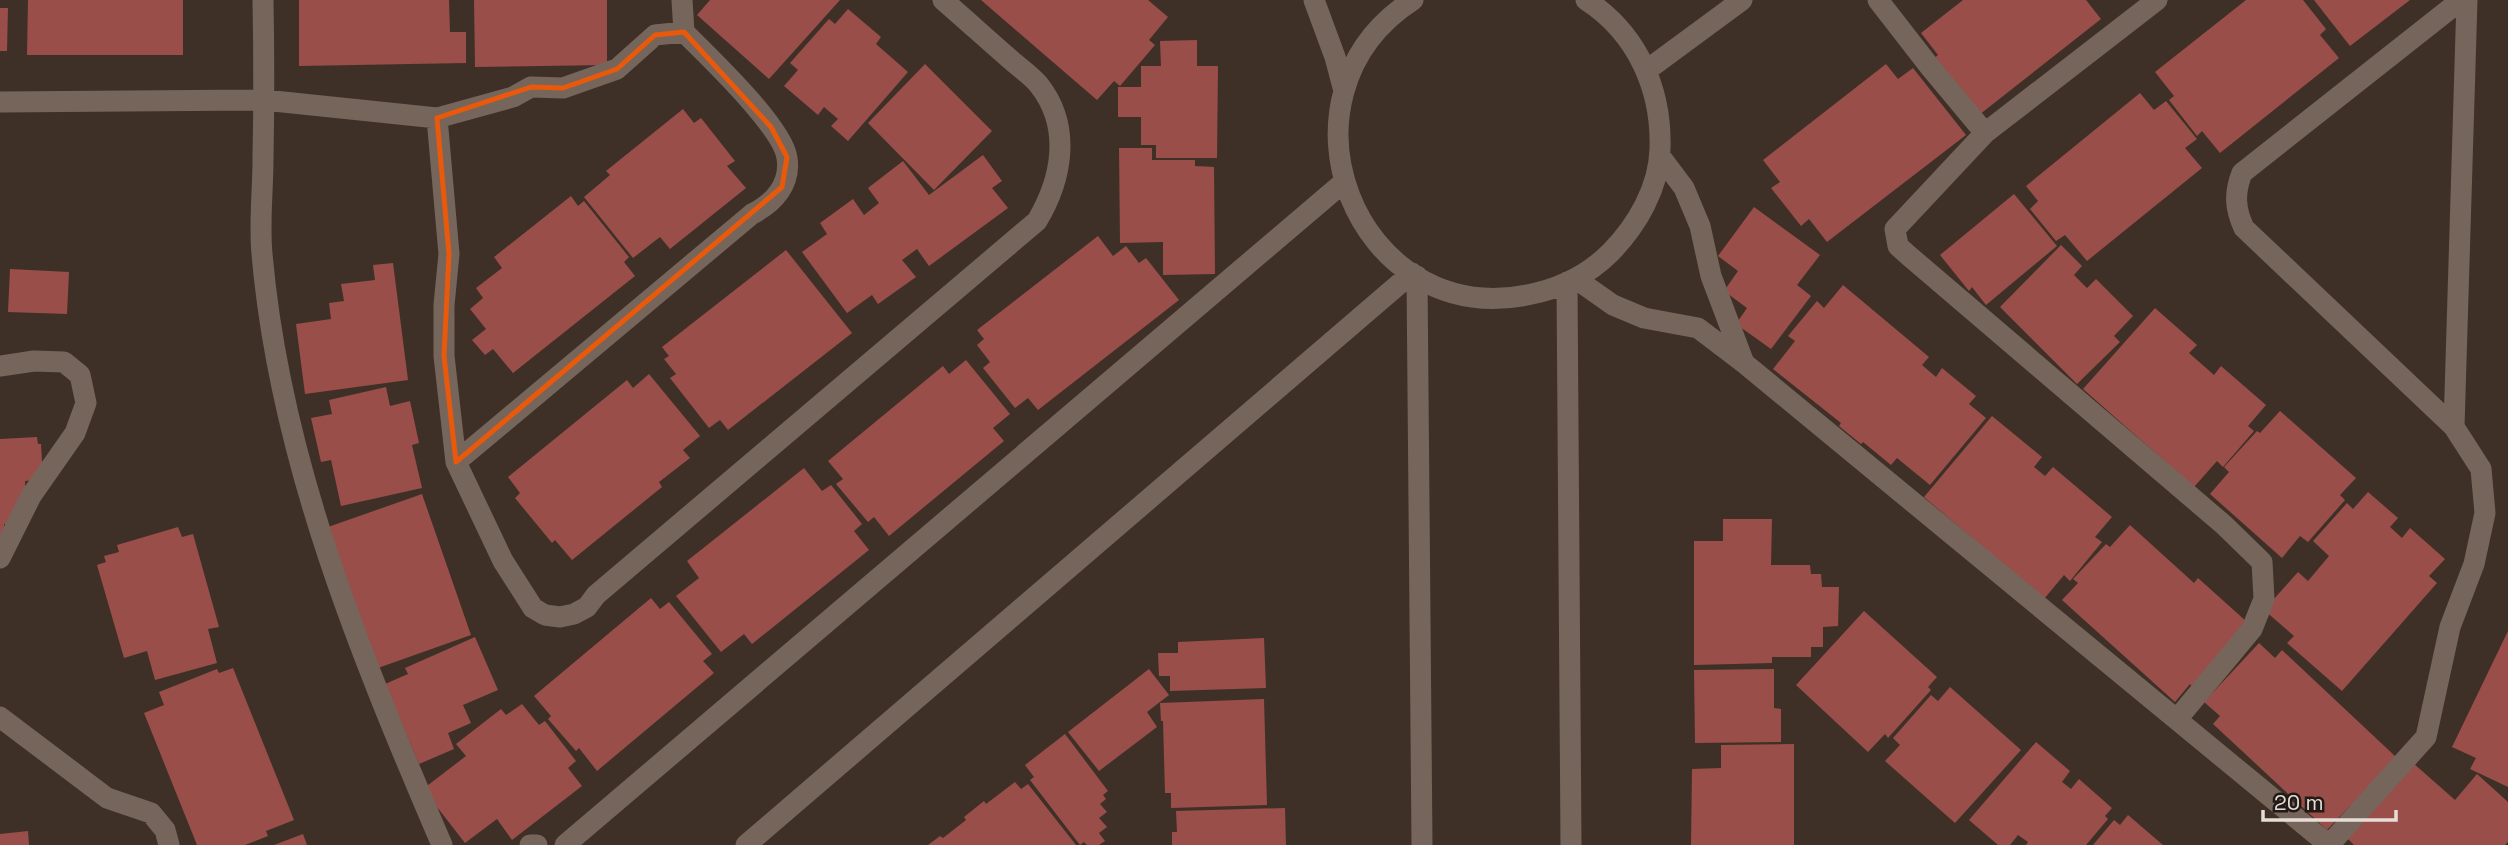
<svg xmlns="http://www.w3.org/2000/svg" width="2508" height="845" font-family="'Space Grotesk',sans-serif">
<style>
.building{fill:#994e49}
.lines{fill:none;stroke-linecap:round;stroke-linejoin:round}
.minor{stroke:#76655b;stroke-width:21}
.marked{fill:none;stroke:#e8590c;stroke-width:5;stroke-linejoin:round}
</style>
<rect width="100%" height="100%" fill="#3f3027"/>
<path class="building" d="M 28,0 L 183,0 L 183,55 L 27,55 Z
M 299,0 L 449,0 L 450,32 L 466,32 L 466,63 L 299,66 Z
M 474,0 L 607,0 L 607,65 L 475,67 Z
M 710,0 L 840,0 L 769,79 L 697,15 Z
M 981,0 L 1148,0 L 1168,17 L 1149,40 L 1155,45 L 1120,86 L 1114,81 L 1097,100 Z
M 1963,0 L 2086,0 L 2101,19 L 1979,115 L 1928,63 L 1938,55 L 1921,33 Z
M 2246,0 L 2303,0 L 2326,29 L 2320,35 L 2339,58 L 2220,153 L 2202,131 L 2197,136 L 2169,100 L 2174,96 L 2155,72 Z
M 2314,0 L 2410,0 L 2350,46 Z
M 0,8 L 8,8 L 7,51 L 0,51 Z
M 848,9 L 881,37 L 876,44 L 908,72 L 848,141 L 831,126 L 838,119 L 824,107 L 818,115 L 784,86 L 798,70 L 790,63 L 829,19 L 835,24 Z
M 1197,40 L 1197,66 L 1218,66 L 1217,158 L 1156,158 L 1156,145 L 1141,145 L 1141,117 L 1118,117 L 1118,87 L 1141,87 L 1141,66 L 1161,66 L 1160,41 Z
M 925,64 L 992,131 L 934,190 L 868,123 Z
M 1886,64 L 1898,79 L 1913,68 L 1966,135 L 1827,242 L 1809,219 L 1801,226 L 1771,188 L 1780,182 L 1763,160 Z
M 2140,93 L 2154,110 L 2166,101 L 2197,139 L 2185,148 L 2202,168 L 2087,261 L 2065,235 L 2056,241 L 2030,209 L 2038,201 L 2026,186 Z
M 683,109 L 694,123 L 701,118 L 735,161 L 727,166 L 746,188 L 670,249 L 660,237 L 633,258 L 584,197 L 610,175 L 606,171 Z
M 1119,148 L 1152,148 L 1152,160 L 1195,160 L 1195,166 L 1214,167 L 1215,274 L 1163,275 L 1163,242 L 1120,243 Z
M 983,155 L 1002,181 L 992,188 L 1008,208 L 929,266 L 917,249 L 902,260 L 916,277 L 878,304 L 872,295 L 847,313 L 802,252 L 827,234 L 820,223 L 853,199 L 864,215 L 879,203 L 868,188 L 903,161 L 929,195 Z
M 2014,194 L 2057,246 L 1986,305 L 1972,287 L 1969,291 L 1940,255 Z
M 571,196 L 578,206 L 584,201 L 629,257 L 624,262 L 635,276 L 513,373 L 493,349 L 485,355 L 472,340 L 486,329 L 470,309 L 483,298 L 476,288 L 502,268 L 494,257 Z
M 1754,207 L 1820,255 L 1797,285 L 1811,296 L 1771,349 L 1736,324 L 1747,308 L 1724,291 L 1738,271 L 1718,256 Z
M 1098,236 L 1113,256 L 1126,246 L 1139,263 L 1146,258 L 1179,300 L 1038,410 L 1028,398 L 1015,408 L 983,368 L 990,362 L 977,345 L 984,339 L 977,330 Z
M 2061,245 L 2082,266 L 2074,275 L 2087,288 L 2096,279 L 2133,316 L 2114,336 L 2120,342 L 2077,384 L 2000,307 Z
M 786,250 L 852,333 L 728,430 L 720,420 L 709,428 L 670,378 L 676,374 L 664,359 L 669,356 L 662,347 Z
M 393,263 L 408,380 L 305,394 L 296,324 L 331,319 L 329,303 L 344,301 L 341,284 L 375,280 L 373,265 Z
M 10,269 L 69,272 L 67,314 L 8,312 Z
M 1843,285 L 1929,357 L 1922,365 L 1936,377 L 1942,368 L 1976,396 L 1969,404 L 1986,418 L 1930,485 L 1897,458 L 1891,465 L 1863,442 L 1861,444 L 1839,426 L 1841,423 L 1773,369 L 1795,341 L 1788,336 L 1817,301 L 1824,308 Z
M 2155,308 L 2197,345 L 2189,353 L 2214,375 L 2221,366 L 2266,405 L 2248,426 L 2254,431 L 2223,467 L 2217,461 L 2194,487 L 2083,389 Z
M 966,360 L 1010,414 L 993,428 L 1004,441 L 889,536 L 874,517 L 868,522 L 836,484 L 843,479 L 828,461 L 943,366 L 949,374 Z
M 649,374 L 700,436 L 683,450 L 690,458 L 659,482 L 662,487 L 572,560 L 555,540 L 552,543 L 515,498 L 520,493 L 508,477 L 627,380 L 633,388 Z
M 386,387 L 390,406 L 410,401 L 419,443 L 412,445 L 422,488 L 341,506 L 331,460 L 321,462 L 311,418 L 332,414 L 329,400 Z
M 2280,411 L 2356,478 L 2340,495 L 2345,500 L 2308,542 L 2300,536 L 2282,558 L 2210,494 L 2229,472 L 2224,467 L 2257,431 L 2260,433 Z
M 1992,416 L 2042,457 L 2034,467 L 2045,476 L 2053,467 L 2112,517 L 2095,537 L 2102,542 L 2070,581 L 2064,575 L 2044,599 L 1924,497 Z
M 37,437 L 38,444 L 41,444 L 43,479 L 25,481 L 28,523 L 4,524 L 5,545 L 0,546 L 0,439 Z
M 804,468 L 822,491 L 831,485 L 862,524 L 854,531 L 869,550 L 752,644 L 744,634 L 721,652 L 676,596 L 699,578 L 687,561 Z
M 2368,492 L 2398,518 L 2390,527 L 2402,538 L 2410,528 L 2445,559 L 2429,576 L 2437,583 L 2342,691 L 2287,643 L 2294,636 L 2264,610 L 2298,572 L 2308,581 L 2329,556 L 2313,541 L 2347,503 L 2353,509 Z
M 422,494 L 471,635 L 378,668 L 328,527 Z
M 1723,519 L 1772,519 L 1771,565 L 1810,565 L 1811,574 L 1821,574 L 1822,587 L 1839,587 L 1838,626 L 1823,627 L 1823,647 L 1811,647 L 1811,657 L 1772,657 L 1772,663 L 1694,665 L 1694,541 L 1723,541 Z
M 2130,525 L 2194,583 L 2198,578 L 2247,622 L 2193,688 L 2190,684 L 2175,702 L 2062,600 L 2078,583 L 2073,579 L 2106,544 L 2110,547 Z
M 178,527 L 182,537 L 193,534 L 219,627 L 208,629 L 217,663 L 155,680 L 147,651 L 124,658 L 97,565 L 106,562 L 104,556 L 119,552 L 117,545 Z
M 651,598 L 660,609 L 669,602 L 712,654 L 703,661 L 714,673 L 597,771 L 579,748 L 576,751 L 548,719 L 551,716 L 534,696 Z
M 1864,611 L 1937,677 L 1928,687 L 1931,690 L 1888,738 L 1885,734 L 1868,752 L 1796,685 Z
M 2508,631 L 2508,787 L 2470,769 L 2476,758 L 2452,747 Z
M 475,637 L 498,690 L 463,705 L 471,723 L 448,733 L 454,749 L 419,764 L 385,684 L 408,674 L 405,668 Z
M 1264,638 L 1266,688 L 1170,691 L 1170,676 L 1159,676 L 1158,653 L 1178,653 L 1178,642 Z
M 2259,643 L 2275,658 L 2282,650 L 2396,757 L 2355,810 L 2350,806 L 2327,830 L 2213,724 L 2220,716 L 2204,702 Z
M 233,668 L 294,820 L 266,831 L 268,836 L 245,845 L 197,845 L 144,713 L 164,705 L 159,692 L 217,669 L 219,673 Z
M 1149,669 L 1169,695 L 1147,712 L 1157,727 L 1099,771 L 1068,732 Z
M 1774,669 L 1774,708 L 1781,709 L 1781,742 L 1695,743 L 1694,670 Z
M 1950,687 L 2021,750 L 1955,823 L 1885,761 L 1900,745 L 1893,738 L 1931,695 L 1938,701 Z
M 1264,699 L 1267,805 L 1171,808 L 1171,793 L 1165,793 L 1163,721 L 1161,721 L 1160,703 Z
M 522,704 L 539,725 L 545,721 L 576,761 L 568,768 L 582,786 L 512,840 L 497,819 L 465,843 L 423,789 L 466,756 L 456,744 L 501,709 L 506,715 Z
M 1065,734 L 1108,791 L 1103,795 L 1106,799 L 1100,804 L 1107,812 L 1099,818 L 1107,827 L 1099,833 L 1105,841 L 1099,845 L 1087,845 L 1084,842 L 1080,845 L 1030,780 L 1034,777 L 1025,765 Z
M 2036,742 L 2070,771 L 2062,782 L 2071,789 L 2079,779 L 2112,808 L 2105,816 L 2108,819 L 2086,845 L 2026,845 L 2028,842 L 2018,835 L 2010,845 L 1998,845 L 1969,820 Z
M 1794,744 L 1794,845 L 1691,845 L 1692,769 L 1721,768 L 1721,745 Z
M 2413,763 L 2455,800 L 2477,774 L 2508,802 L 2508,842 L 2505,845 L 2354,845 L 2346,837 Z
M 1015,782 L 1021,789 L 1028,784 L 1076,845 L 928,845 L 940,836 L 943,838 L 966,820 L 964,817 L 984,801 L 986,804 Z
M 1285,808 L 1286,845 L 1172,845 L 1172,832 L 1177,832 L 1176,811 Z
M 2128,815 L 2163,845 L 2093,845 L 2114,820 L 2120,825 Z
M 28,831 L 29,845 L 0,845 L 0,834 Z
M 303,834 L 307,845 L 274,845 Z"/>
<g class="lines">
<path class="minor" d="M 263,0 C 264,53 264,106 263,159 C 263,190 259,223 262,254 C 280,461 361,656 442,845
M 1314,0 L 1335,57 L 1344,91
M 1413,0 C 1264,96 1356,329 1527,295 C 1559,289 1588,275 1611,252 C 1637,225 1659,188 1660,149 C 1662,89 1637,33 1586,0
M 1878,0 L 1930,67 L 1985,133
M 2157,0 L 1985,133 L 1895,229 L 1898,246 L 1908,255 L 2224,525 L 2262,562 L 2264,599 L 2252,629 L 2178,718
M 1647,70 L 1742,0
M 0,102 L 264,100 L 437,118 L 513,97 L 531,87 L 563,88 L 617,69 L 655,35 L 684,32 L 682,0
M 437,118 L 449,254 L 444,305 L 444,356 L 456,462 L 503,561 L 533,608 L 545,615 L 560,617 L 574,614 L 587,607 L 596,595 L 1037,221 C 1062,179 1072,127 1039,85 C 1032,76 1020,68 1011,60 C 988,40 966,20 943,0
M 1660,156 L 1684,188 L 1700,226 L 1711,276 L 1744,363
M 1417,276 L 1422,845
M 1576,279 L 1613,305 L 1644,318 L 1698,328 L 1744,363 L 2329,845
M 1567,282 L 1571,845
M 0,366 L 34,361 L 64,362 L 80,375 L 86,403 L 75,433 L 31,496 L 0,558
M 2454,427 L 2244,228 C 2235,209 2234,193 2242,173 L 2461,0
M 456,462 L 752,214 C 774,203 791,184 787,158 C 783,127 708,56 684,32
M 0,717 L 107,798 L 151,813 L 165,830 L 169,845
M 530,845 L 537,845
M 565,845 L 1344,182
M 746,845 L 1412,273
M 2329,845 L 2426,737 L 2450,627 L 2474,564 L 2485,513 L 2481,469 L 2454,427 L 2467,0"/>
</g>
<path class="marked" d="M 684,32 L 771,127 L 787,157 L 782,187 L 456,462 L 444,356 L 449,254 L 437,118 L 531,87 L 563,88 L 617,69 L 655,35 Z"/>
<path d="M2263 810v10h133v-10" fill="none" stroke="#e7ddd7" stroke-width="3.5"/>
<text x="2274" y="810" font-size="21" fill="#e7ddd7" stroke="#211a16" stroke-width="5" paint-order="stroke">20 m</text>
</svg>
